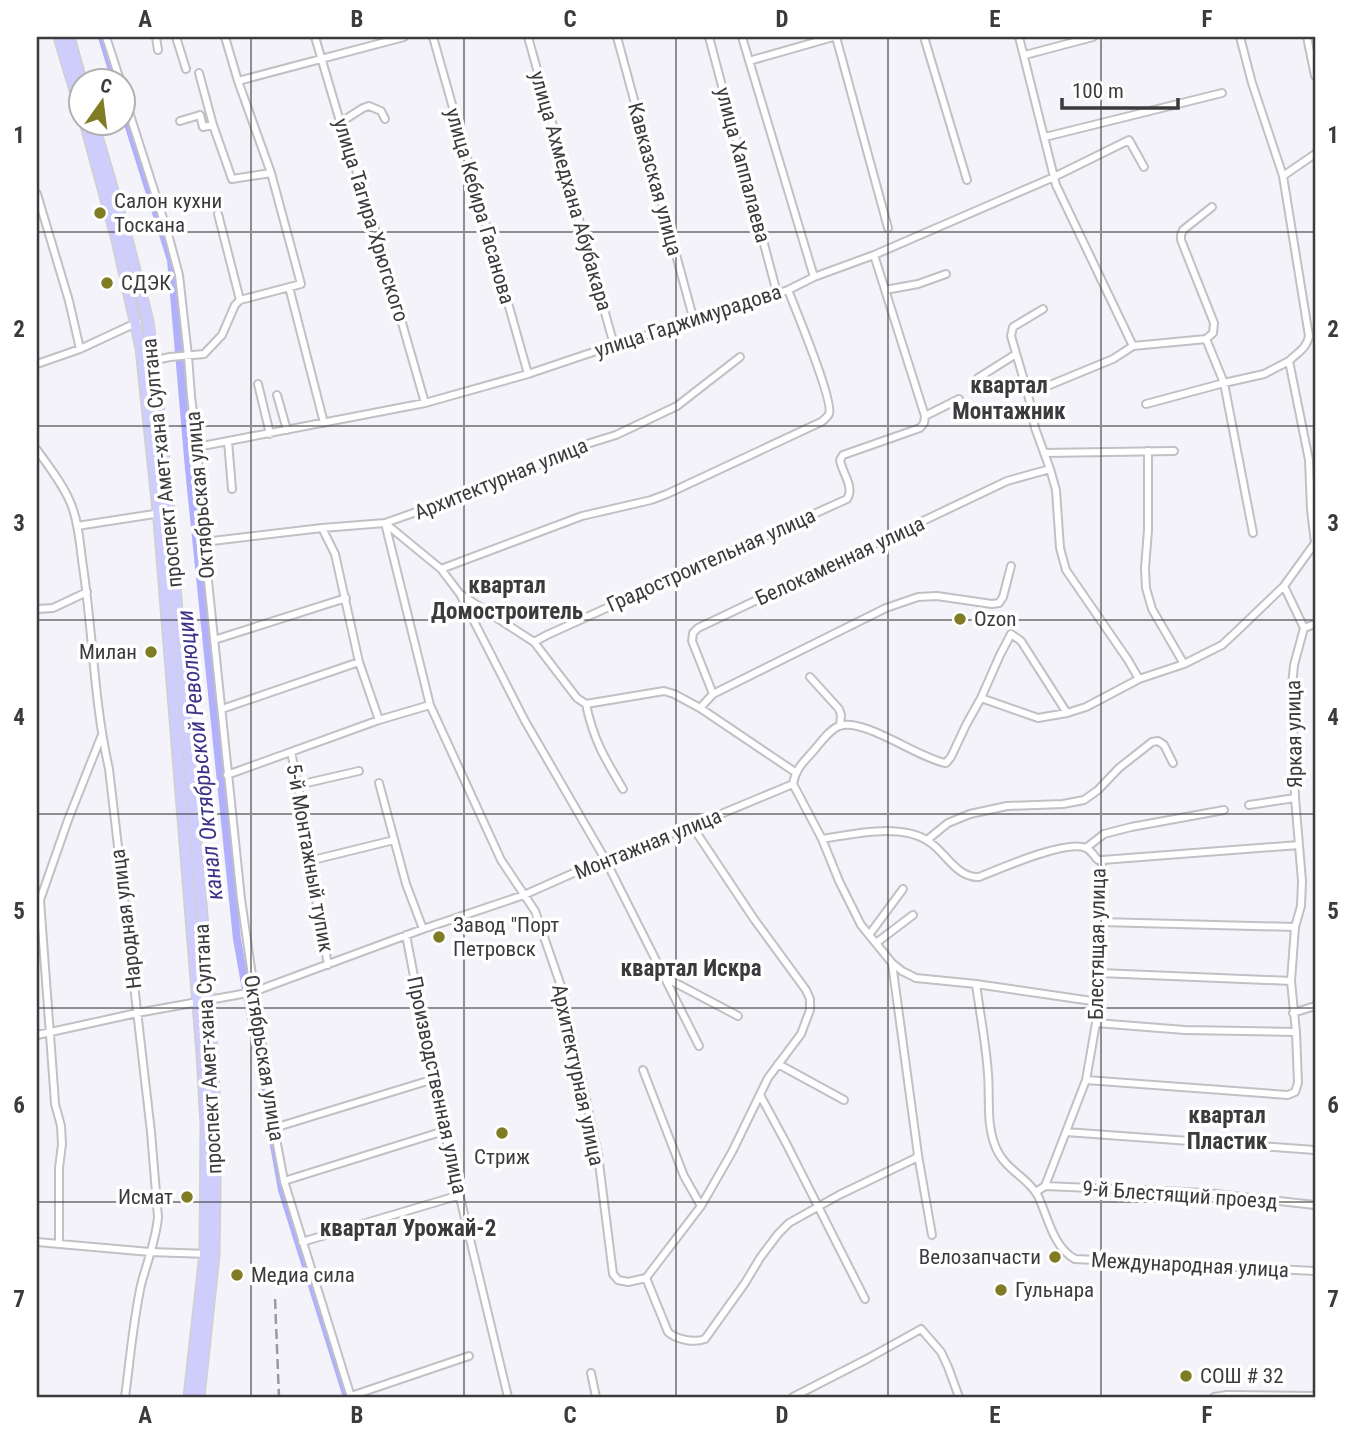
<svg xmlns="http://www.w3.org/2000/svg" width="1352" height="1434" font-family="'Roboto Condensed',sans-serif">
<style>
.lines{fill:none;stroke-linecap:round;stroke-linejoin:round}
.canal{stroke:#b0b0fd;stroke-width:8}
.street-casing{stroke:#c0c0c5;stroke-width:10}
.primary-casing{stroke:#d0d0d0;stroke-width:13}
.street{stroke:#fff;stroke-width:6}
.primary{stroke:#cecdfb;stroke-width:10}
.rail{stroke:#9a9a9e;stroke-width:2.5;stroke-dasharray:10 5;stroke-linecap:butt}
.grid{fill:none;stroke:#3b3b3d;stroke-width:2;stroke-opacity:0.55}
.poi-dot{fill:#807c23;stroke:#fff;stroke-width:2.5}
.labels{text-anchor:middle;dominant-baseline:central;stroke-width:7;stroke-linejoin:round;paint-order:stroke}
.street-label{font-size:21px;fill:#3b3b3d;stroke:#fff}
.poi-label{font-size:21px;fill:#3b3b3d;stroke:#fff;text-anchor:start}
.neighbourhood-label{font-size:23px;font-weight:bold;fill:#3b3b3d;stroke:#fff}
.water-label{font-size:23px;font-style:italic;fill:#3d3188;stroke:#fff}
.neatline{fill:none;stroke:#3b3b3d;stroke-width:2.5}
.grid-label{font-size:23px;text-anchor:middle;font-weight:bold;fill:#3b3b3d}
</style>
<rect width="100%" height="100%" fill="#f3f3f9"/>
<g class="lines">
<path class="canal" d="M 102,37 L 115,80
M 122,105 L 171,260 L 189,469 L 237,939 L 282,1190 L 347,1397"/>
<g class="street-casing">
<path id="street" d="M 106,37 L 120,80
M 156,37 L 158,50
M 176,37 L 186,69
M 315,37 L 347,145 L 365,194 L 425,403
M 433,37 L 528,374
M 528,37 L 614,345
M 617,37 L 694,321
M 709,37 L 777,293
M 742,37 L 814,277
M 836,37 L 888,228
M 924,37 L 967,180
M 1019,37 L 1056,185 L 1133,346 L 1206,339 L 1224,383 L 1253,533
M 1240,37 L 1252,83 L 1283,176 L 1309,336 C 1307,348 1297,353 1289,361 L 1309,460 L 1311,510 L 1315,543
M 1307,37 L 1315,76
M 1025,55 L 1093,37
M 749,61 L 833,37
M 199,73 L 213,125 L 232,179 L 271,173
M 238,81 L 404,37
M 122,90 L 168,234 L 179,275 L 188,356 L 191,396 L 197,447 L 204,542 L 241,899 L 274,1128 L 284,1181 L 351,1397
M 180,121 L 200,115 L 203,127 L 213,125
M 341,122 L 363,108 L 369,106 L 381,111 L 385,119
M 1045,137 L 1222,93
M 1283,176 L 1315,154
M 37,194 L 69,301 L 80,349
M 218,214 L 240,300
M 289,287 L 324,423
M 885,290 L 918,284 L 946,274
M 1043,309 L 1013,327 L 1011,336 L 1028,394 L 1035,428 L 1050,469 L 1056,490 L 1060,548 L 1066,570 L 1128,660 L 1139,679
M 1206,339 L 1213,333 L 1214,323 L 1181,240 L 1181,235 L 1183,230 L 1212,207
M 151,361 L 170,357 L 204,354 L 222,335 L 235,305 L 240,300 L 301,284 L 271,173 L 238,81 L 225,37
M 37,364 L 80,349 L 138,322
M 978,378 L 1016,354
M 258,384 L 270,434
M 1028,394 L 1113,359 L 1133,346
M 277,395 L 287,430
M 1146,404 L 1224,383 L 1264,374 L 1289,361
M 925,416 L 959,399
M 228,441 L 232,489
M 197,447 L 425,403 L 528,374 L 614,345 L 694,321 L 788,290 L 814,277 L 874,255 L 1054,177 L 1129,140 L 1144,167
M 37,450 C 49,467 63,484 71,504 C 79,523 80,547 83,567 C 93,634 94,703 109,769 L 151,1132 L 158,1217 C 156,1240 147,1262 141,1285 C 133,1322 130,1360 125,1397
M 1148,451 L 1148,530 L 1145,568 L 1146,588 L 1152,609 L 1184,664
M 1044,453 L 1174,451
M 77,526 L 161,513
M 322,528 L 335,554 L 359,662 L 379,720
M 204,542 L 322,528 L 385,523 L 441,569 L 460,594 L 534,642 L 577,698 L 586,704 L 664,691 L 674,694 L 700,708 L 795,772
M 441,569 L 582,516 L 651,500 L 667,494 L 821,422 C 823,421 828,416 829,414 C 834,401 795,308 788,290
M 1284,586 L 1304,628
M 461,596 L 525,721 L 605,859 L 699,1046
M 37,609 L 53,608 L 87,592
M 1304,628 L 1315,624
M 214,640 L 346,598
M 534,642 L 547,635 L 847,499 C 855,487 842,473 840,460 L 843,455 L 920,428 L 924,423 L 925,416 L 874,255
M 810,677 L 839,709 L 841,715 L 840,726
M 713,694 L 692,641 L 693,633 L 698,628 L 1007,481 L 1050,469
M 981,698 L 1000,655 L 1011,634 L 1021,641 L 1067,713
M 586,704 C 593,739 605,759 623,789
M 700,708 L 713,694 L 886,608 L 918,597 L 937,596 L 992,604 L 999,603 L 1003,597 L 1011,566
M 222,709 L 359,662
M 291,752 L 298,785 L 309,861 L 328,965
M 227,775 L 379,720 L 430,705
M 379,783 L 406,884 L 423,929
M 793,784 L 822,839 L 839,881 L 861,925 L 892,963 L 902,971 L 916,978 L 976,984 C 980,1014 986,1044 988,1074 C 990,1099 986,1125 996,1148 C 1005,1170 1029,1178 1038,1196 C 1048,1217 1053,1247 1075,1259 L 1315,1271
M 298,785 L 359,771
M 1249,805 L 1295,798
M 692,826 L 754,919 L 806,990 L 810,999 L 810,1010 L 801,1034 L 768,1078 L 732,1152 L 701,1206 L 646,1278 L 628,1282 L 618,1280 L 613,1274 L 598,1155 L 562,989 L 535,911 L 501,860 L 430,705 L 385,523 L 507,480 L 574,448 L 616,435 L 677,406 L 740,357
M 822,839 C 852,834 900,823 928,841 C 946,852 956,878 979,877 C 999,869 1067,839 1086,848 C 1091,850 1094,856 1098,860 L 1102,860 L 1100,922 L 1100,973 L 1096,1023 L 1086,1080 L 1045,1186 L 1036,1192
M 927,840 L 948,823 L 970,814 L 1007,806 L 1063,804 L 1084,800 L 1098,790 L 1119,768 L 1152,742 L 1158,741 L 1164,745 L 1173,763
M 1086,848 L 1104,834 L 1131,827 L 1224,810
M 1102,860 L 1299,845
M 309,861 L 394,840
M 1100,922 L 1295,927
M 406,935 L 444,1131 L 508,1397
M 869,935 L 903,889
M 876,943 L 913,915
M 1100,973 L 1291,981
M 668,979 L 738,1016
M 976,984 L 1099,1002
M 1293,1013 L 1315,1006
M 1096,1023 L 1185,1030 L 1296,1032
M 37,1035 L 137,1013 L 253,992 L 423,929 L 524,895 L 605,859 L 692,826 L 793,784 C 796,767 804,762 815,749 C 822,741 829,730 839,726 C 864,717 919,759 946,763 L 951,757 L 966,725 L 981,698 L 1038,718 L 1067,713 L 1086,707 L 1139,679 L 1184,664 L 1222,645 L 1235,633 L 1284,586 L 1315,543
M 778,1064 L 844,1100
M 643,1070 L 684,1176 L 701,1206
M 1086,1080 L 1288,1095 L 1295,1092 L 1298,1083 L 1296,1032 L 1291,981 L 1295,927 L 1301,906 L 1302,881 L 1295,798 L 1292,686 L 1294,665 L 1304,628
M 760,1095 L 786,1143 L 865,1299
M 274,1128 L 434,1079
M 1066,1132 L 1315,1150
M 918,1155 L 932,1235
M 284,1181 L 444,1131
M 1045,1186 L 1207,1193 L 1315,1205
M 37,1242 L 150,1252 L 208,1254
M 302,1242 L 460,1195
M 59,1244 L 59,1168 L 62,1144 L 61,1126 L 55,1104 L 54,1089 L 40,900 L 68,820 L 101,737
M 646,1278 L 668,1332 C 677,1340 694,1343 705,1339 L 745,1283 L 760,1258 L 778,1234 L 789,1223 L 839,1195 L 916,1158 L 918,1155 L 892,963
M 591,1373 L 596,1397
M 351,1396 L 469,1356
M 793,1397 L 867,1359 L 921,1329 L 941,1352 L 948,1367 L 959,1397
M 1214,1397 L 1227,1395 L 1315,1396"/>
</g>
<g class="primary-casing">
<path id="primary" d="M 59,37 L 80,107
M 69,37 L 81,80
M 85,122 L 117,240 L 141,348 L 159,520 L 202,1054 L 206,1124 L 205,1254 L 189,1397
M 93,122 L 127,239 L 148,321 L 161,430 L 169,513 L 209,1001 L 216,1125 L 214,1255 L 199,1397"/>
</g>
<use href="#street" class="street"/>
<use href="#primary" class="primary"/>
<path class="rail" d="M 275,1299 L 279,1397"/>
</g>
<path class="grid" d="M 251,37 L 251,1397M 464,37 L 464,1397M 676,37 L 676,1397M 888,37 L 888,1397M 1101,37 L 1101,1397M 37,232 L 1315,232M 37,426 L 1315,426M 37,620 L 1315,620M 37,814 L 1315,814M 37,1008 L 1315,1008M 37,1202 L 1315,1202"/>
<g class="poi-dot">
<circle cx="100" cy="213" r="7"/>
<circle cx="107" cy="283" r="7"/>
<circle cx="960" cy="619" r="7"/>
<circle cx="151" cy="652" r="7"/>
<circle cx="439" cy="937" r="7"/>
<circle cx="502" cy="1133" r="7"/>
<circle cx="187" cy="1197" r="7"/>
<circle cx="1055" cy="1257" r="7"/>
<circle cx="237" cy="1275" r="7"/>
<circle cx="1001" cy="1290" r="7"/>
<circle cx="1186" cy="1376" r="7"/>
</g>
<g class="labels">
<g class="street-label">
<text transform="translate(743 165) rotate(75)">улица Хаппалаева</text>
<text transform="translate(655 179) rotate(75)">Кавказская улица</text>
<text transform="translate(571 191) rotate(74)">улица Ахмедхана Абубакара</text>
<text transform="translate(480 206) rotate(74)">улица Кебира Гасанова</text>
<text transform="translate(371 220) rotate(73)">улица Тагира Хрюгского</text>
<text transform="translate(688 321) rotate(-18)">улица Гаджимурадова</text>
<text transform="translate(162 463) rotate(-96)">проспект Амет-хана Султана</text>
<text transform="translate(501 479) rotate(-22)">Архитектурная улица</text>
<text transform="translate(200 495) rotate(-95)">Октябрьская улица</text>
<text transform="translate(711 560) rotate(-24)">Градостроительная улица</text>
<text transform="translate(840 561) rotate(-25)">Белокаменная улица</text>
<text transform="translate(1294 734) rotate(-91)">Яркая улица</text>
<text transform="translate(648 844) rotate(-22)">Монтажная улица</text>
<text transform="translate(310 858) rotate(80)">5-й Монтажный тупик</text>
<text transform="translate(126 919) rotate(-97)">Народная улица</text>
<text transform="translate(1097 944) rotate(-89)">Блестящая улица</text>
<text transform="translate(208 1049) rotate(-93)">проспект Амет-хана Султана</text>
<text transform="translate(264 1058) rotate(81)">Октябрьская улица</text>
<text transform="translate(578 1075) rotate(78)">Архитектурная улица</text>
<text transform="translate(437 1085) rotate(78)">Производственная улица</text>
<text transform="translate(1180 1195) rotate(4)">9-й Блестящий проезд</text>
<text transform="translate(1190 1265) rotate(3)">Международная улица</text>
</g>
<g class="poi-label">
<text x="114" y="201">Салон кухни<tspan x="114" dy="24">Тоскана</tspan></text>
<text x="121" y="283">СДЭК</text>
<text x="974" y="619">Ozon</text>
<text x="137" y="652" text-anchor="end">Милан</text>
<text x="453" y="925">Завод "Порт<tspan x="453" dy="24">Петровск</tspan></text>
<text x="502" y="1157" text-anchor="middle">Стриж</text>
<text x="173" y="1197" text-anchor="end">Исмат</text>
<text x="1041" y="1257" text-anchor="end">Велозапчасти</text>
<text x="251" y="1275">Медиа сила</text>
<text x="1015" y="1290">Гульнара</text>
<text x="1200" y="1376">СОШ # 32</text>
</g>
<g class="neighbourhood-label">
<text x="1009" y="385">квартал<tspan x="1009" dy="26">Монтажник</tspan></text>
<text x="507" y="585">квартал<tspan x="507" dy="26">Домостроитель</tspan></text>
<text x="691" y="968">квартал Искра</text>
<text x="1227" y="1115">квартал<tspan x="1227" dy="26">Пластик</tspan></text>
<text x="408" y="1228">квартал Урожай-2</text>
</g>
<g class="water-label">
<text transform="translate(200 755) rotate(-96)">канал Октябрьской Революции</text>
</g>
</g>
<rect width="1352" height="1434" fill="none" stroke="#ffffff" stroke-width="77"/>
<g transform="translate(102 102) rotate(14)"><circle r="33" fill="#ffffff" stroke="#b1b1b1" stroke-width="2"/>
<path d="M0-5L12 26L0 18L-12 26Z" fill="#807c23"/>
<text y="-10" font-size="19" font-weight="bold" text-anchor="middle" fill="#3b3b3d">С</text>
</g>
<path d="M1062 98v10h116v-10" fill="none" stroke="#3b3b3d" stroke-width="3.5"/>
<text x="1072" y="98" font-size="21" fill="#3b3b3d" stroke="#ffffff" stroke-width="5" paint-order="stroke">100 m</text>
<rect x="38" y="38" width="1276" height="1358" class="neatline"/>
<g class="grid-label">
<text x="145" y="27">A</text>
<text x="357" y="27">B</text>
<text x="570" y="27">C</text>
<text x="782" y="27">D</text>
<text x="995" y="27">E</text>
<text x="1207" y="27">F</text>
<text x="19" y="143">1</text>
<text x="1333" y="143">1</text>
<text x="19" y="337">2</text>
<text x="1333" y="337">2</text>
<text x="19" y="531">3</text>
<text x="1333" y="531">3</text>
<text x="19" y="725">4</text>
<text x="1333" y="725">4</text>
<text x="19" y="919">5</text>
<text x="1333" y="919">5</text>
<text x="19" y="1113">6</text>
<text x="1333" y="1113">6</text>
<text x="19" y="1307">7</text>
<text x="1333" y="1307">7</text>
<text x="145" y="1423">A</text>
<text x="357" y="1423">B</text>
<text x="570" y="1423">C</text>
<text x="782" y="1423">D</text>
<text x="995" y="1423">E</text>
<text x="1207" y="1423">F</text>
</g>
</svg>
